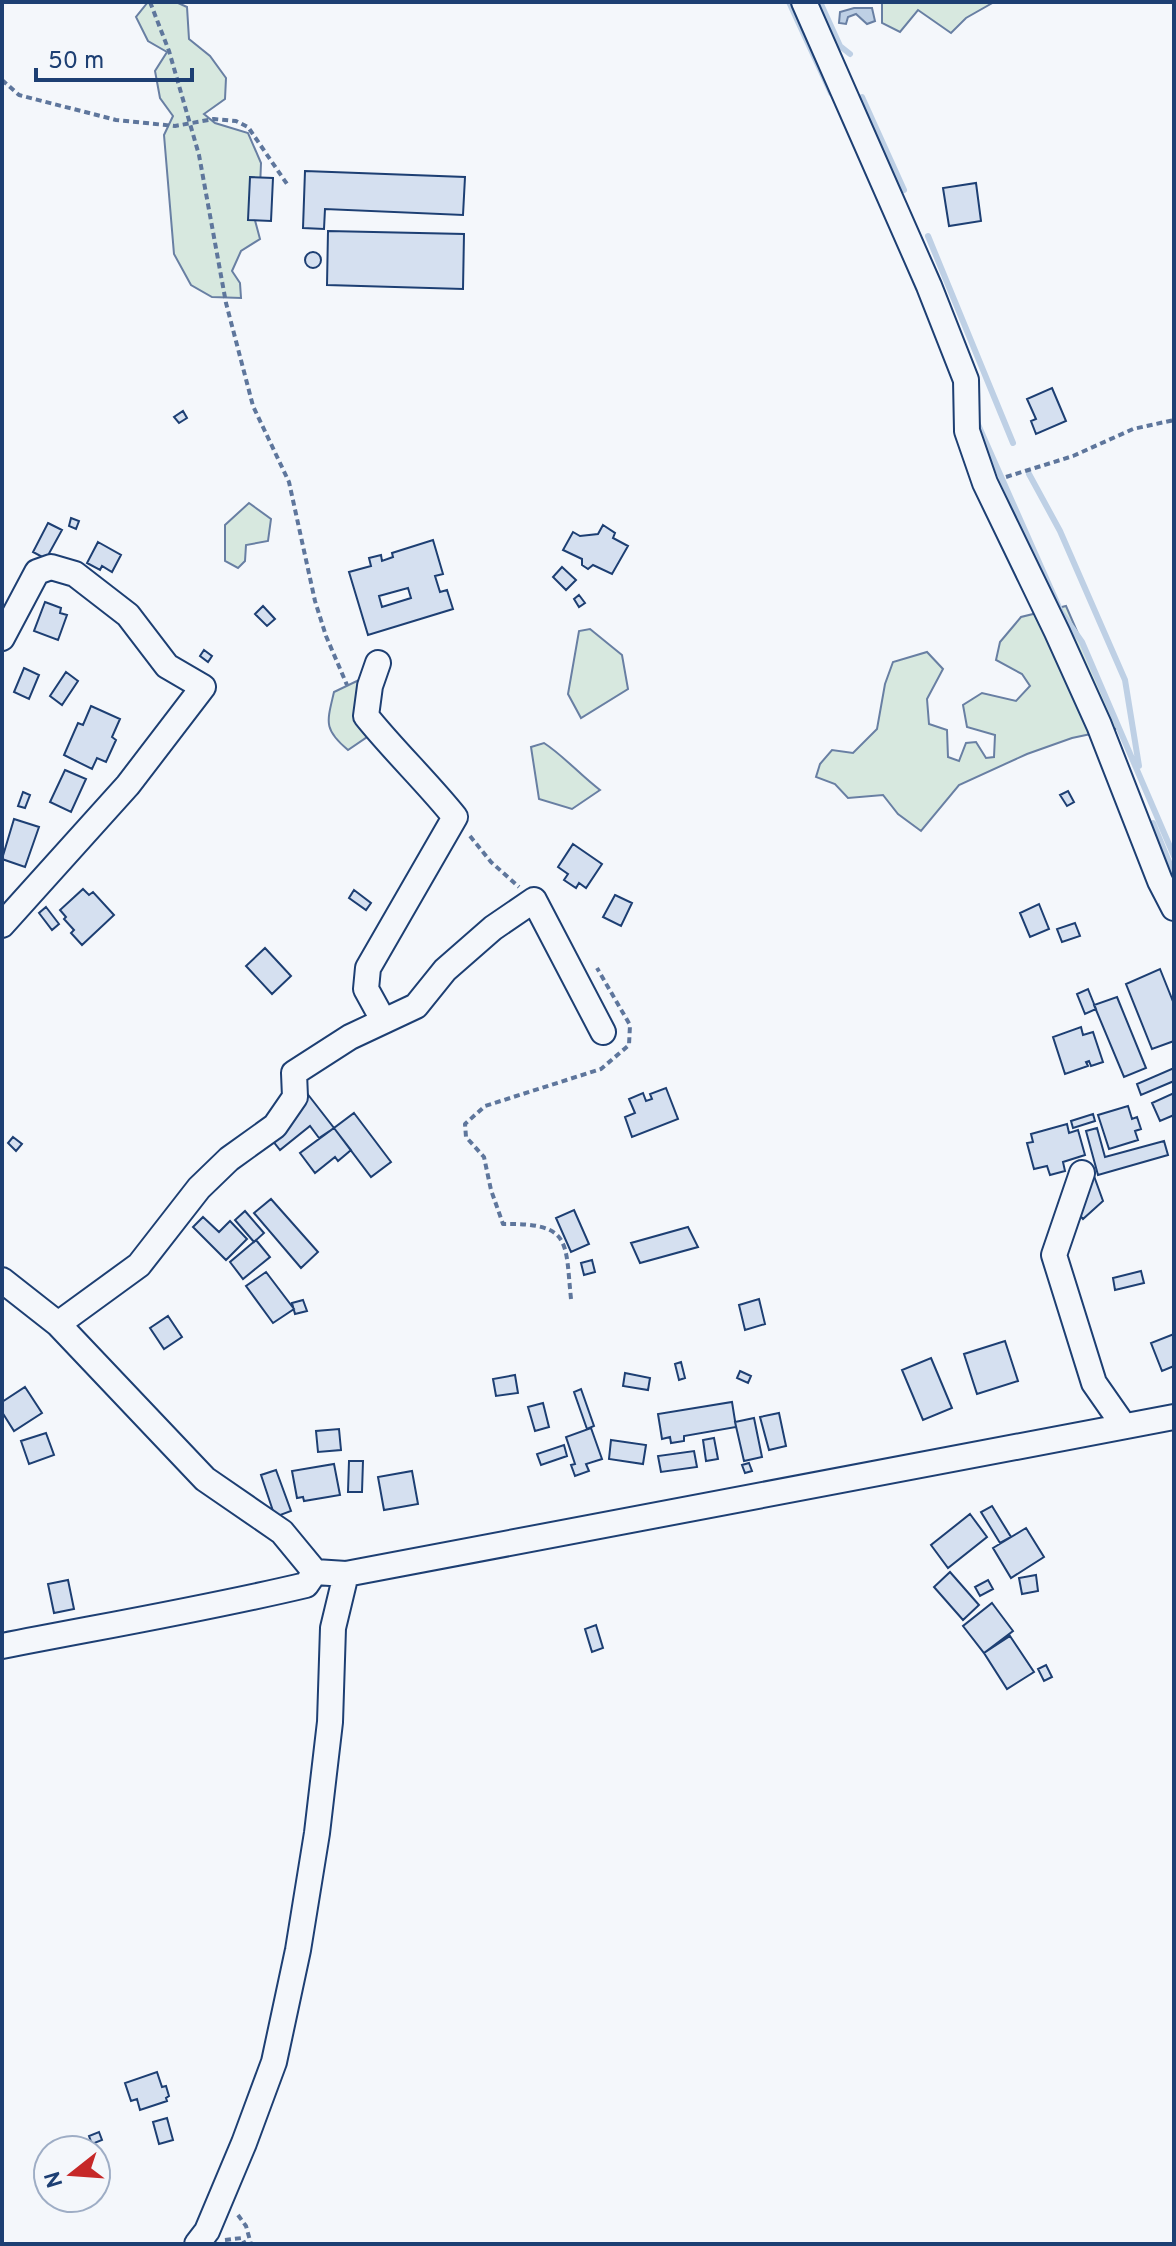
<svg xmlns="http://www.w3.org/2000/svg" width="1176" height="2246" font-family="Overpass,sans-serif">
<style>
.green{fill:#d7e8df;stroke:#687fa3;stroke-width:2}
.water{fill:#bed0e5;stroke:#687fa3;stroke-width:2}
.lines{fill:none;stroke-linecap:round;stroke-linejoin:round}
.stream{stroke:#bed0e5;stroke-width:6}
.building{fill:#d5e0f0;stroke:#1d3f73;stroke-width:2;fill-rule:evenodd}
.minor-casing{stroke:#1d3f73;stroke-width:28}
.path{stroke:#5e769c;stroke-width:4;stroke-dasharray:6 4;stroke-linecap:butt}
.minor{stroke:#f4f7fb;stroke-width:24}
</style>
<rect width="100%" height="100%" fill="#f4f7fb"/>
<path class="green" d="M 148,2 L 176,2 L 187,7 L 189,39 L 210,56 L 226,78 L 225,99 L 204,114 L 215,123 L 248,133 L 261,163 L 260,188 L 249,198 L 260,239 L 241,251 L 232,271 L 240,283 L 241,298 L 212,297 L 191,285 L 174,254 L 164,135 L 173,116 L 160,98 L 155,71 L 167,52 L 148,41 L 136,17 Z
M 882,2 L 994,2 L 966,18 L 951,33 L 918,10 L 900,32 L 882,23 Z
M 249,503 L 271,519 L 268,541 L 246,545 L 245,561 L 238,568 L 225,561 L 225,525 Z
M 1066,606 L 1119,728 L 1072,738 L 1027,754 L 959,785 L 921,831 L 898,814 L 883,795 L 848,798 L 835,784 L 816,777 L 820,764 L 832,750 L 853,753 L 877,729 L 885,684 L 893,662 L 927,652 L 943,669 L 927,699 L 929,724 L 947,730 L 948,757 L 959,761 L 966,743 L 976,742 L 986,758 L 994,757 L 995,735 L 967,727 L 963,705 L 982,693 L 1016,701 L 1030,686 L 1022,674 L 996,660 L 1000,642 L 1021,617 Z
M 590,629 L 622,655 L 628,689 L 581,718 L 568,694 L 579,631 Z
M 376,675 L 382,688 L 367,737 L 348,750 C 323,729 327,722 334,692 L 359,680 Z
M 544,743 C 564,756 580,775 600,790 L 572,809 L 539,799 L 531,747 Z"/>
<path class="water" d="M 854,8 L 872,8 L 875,21 L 867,24 L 856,14 L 848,17 L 846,24 L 839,23 L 840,12 Z"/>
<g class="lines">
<path class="stream" d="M 789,2 L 831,93
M 820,2 L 840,46 L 850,54
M 862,97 L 904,190
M 928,236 L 1013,443
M 976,420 L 1061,612 L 1082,642 L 1174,856
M 1029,474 L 1060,531 L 1125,680 L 1139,766
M 1153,823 L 1174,874"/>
</g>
<path class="building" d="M 305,171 L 465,177 L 463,215 L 325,209 L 324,229 L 303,228 Z
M 250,177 L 273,178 L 271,221 L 248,220 Z
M 976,183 L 981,221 L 949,226 L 943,188 Z
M 328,231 L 464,234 L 463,289 L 327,285 Z
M305 260a8 8 0 1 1 16 0a8 8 0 1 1-16 0Z
M 1052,388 L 1066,421 L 1036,434 L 1031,421 L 1036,419 L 1027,399 Z
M 183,411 L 187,418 L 179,423 L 174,417 Z
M 71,518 L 79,521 L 76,529 L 69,526 Z
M 48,523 L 62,530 L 46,559 L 33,552 Z
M 603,525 L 615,533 L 613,538 L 628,546 L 612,574 L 593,565 L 588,569 L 582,565 L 582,559 L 563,550 L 573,532 L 580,536 L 598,534 Z
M 433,540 L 443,574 L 435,576 L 440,592 L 447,590 L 453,609 L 368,635 L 349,572 L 371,566 L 369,558 L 381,555 L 382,561 L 393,557 L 392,553 ZM 408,588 L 411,598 L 382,607 L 379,596 Z
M 98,542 L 121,555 L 112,572 L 102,566 L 100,570 L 87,563 Z
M 562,567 L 576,580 L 566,590 L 553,577 Z
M 579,595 L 585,603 L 579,607 L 574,599 Z
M 45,602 L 61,608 L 60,613 L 67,615 L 58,640 L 34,631 Z
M 263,606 L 275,619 L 267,626 L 255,614 Z
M 204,650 L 212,656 L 208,662 L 200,656 Z
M 24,668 L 39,675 L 29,699 L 14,692 Z
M 66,672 L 78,681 L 62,705 L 50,696 Z
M 91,706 L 120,719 L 112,737 L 116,740 L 106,762 L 97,758 L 92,769 L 64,755 L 78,723 L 83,725 Z
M 65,770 L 86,779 L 71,812 L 50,802 Z
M 1068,791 L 1074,802 L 1067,806 L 1060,795 Z
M 23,792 L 30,795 L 25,808 L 18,806 Z
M 14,819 L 39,827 L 25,867 L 2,859 Z
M 573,844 L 602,864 L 586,888 L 579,883 L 576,888 L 564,880 L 568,874 L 558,867 Z
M 83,889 L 89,895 L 93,892 L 114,915 L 82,945 L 71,933 L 74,930 L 64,919 L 66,917 L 60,910 Z
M 354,890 L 371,903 L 366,910 L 349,898 Z
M 615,895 L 632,903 L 621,926 L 603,917 Z
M 1039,904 L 1049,929 L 1030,937 L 1020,913 Z
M 46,907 L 59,924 L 52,930 L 39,913 Z
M 1075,923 L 1080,936 L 1062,942 L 1057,929 Z
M 265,948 L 291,976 L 272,994 L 246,966 Z
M 1160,969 L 1174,1004 L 1174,1041 L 1152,1049 L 1126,984 Z
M 1088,989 L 1096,1009 L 1085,1014 L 1077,994 Z
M 1117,997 L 1146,1068 L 1124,1077 L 1094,1005 Z
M 1081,1027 L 1083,1035 L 1093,1032 L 1103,1062 L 1091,1066 L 1089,1061 L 1086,1062 L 1088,1066 L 1065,1074 L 1053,1037 Z
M 1174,1068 L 1174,1081 L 1141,1095 L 1137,1084 Z
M 666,1088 L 678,1119 L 632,1137 L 625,1117 L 635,1113 L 629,1099 L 643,1093 L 646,1101 L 652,1099 L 650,1094 Z
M 306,1092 L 334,1128 L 319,1138 L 310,1126 L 280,1150 L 269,1136 Z
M 1174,1093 L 1174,1115 L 1160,1121 L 1152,1103 Z
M 1128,1106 L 1132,1119 L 1137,1117 L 1141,1129 L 1135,1131 L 1138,1140 L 1109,1149 L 1098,1115 Z
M 354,1113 L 391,1162 L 371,1177 L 334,1128 Z
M 1093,1114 L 1095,1121 L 1073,1128 L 1071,1121 Z
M 1067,1124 L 1069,1133 L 1078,1130 L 1085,1155 L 1063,1162 L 1065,1171 L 1050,1175 L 1047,1166 L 1034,1169 L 1027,1143 L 1033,1142 L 1031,1134 Z
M 334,1128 L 351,1150 L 338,1161 L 335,1157 L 315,1173 L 300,1153 Z
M 1097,1128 L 1105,1157 L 1164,1141 L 1168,1155 L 1098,1175 L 1086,1131 Z
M 13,1137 L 22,1144 L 16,1151 L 8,1143 Z
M 1094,1176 L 1103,1201 L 1083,1219 L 1073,1208 L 1088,1195 L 1084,1179 Z
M 271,1199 L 318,1252 L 301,1268 L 254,1213 Z
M 574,1210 L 589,1244 L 571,1252 L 556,1218 Z
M 245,1211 L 264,1233 L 254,1242 L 235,1220 Z
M 203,1217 L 219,1232 L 230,1221 L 247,1239 L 226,1260 L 193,1227 Z
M 688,1227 L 698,1247 L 640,1263 L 631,1243 Z
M 256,1240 L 270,1257 L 243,1279 L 230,1262 Z
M 592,1260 L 595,1272 L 584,1275 L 581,1263 Z
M 1141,1271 L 1144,1283 L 1115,1290 L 1113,1278 Z
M 266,1272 L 294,1309 L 273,1323 L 246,1286 Z
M 759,1299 L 765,1324 L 745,1330 L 739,1305 Z
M 303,1300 L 307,1311 L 295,1314 L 292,1303 Z
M 168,1316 L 182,1337 L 164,1349 L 150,1328 Z
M 1174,1334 L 1174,1366 L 1162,1371 L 1151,1343 Z
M 1005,1341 L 1018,1381 L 977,1394 L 964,1354 Z
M 931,1358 L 952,1408 L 923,1420 L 902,1370 Z
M 681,1362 L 685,1378 L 679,1380 L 675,1364 Z
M 740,1371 L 751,1376 L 748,1383 L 737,1378 Z
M 625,1373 L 650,1378 L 648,1390 L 623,1386 Z
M 515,1375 L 518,1393 L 496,1396 L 493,1379 Z
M 25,1387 L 42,1413 L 14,1431 L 2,1412 L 2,1402 Z
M 581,1389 L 594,1426 L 587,1429 L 574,1392 Z
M 732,1402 L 736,1427 L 684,1436 L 684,1441 L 671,1443 L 670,1437 L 662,1439 L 658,1414 Z
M 543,1403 L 549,1427 L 535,1431 L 528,1407 Z
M 779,1413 L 786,1446 L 769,1450 L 760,1417 Z
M 754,1418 L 762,1457 L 744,1461 L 735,1422 Z
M 591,1428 L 602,1459 L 586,1464 L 589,1471 L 575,1476 L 571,1465 L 575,1464 L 566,1437 Z
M 339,1429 L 341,1450 L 318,1452 L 316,1431 Z
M 46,1433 L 54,1455 L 29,1464 L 21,1441 Z
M 714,1438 L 718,1459 L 706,1461 L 703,1440 Z
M 611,1440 L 646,1445 L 643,1464 L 609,1459 Z
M 564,1445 L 567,1456 L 541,1465 L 537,1454 Z
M 694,1451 L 697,1467 L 661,1472 L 658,1456 Z
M 349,1461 L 363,1461 L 362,1492 L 348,1492 Z
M 749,1463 L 752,1471 L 745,1473 L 742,1465 Z
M 334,1464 L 340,1495 L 304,1501 L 303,1497 L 297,1498 L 292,1471 Z
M 276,1470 L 291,1511 L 275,1517 L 261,1475 Z
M 412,1471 L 418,1504 L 384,1510 L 378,1477 Z
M 992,1506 L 1011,1537 L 1000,1543 L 981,1512 Z
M 970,1514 L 987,1537 L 948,1568 L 931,1545 Z
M 1026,1528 L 1044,1557 L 1011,1578 L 993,1548 Z
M 950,1572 L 979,1605 L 963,1620 L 934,1587 Z
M 1036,1575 L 1038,1591 L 1022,1594 L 1019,1578 Z
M 68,1580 L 74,1609 L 54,1613 L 48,1584 Z
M 988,1580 L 993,1589 L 980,1596 L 975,1587 Z
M 992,1603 L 1013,1631 L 984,1653 L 963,1626 Z
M 596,1625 L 603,1648 L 592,1652 L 585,1629 Z
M 1010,1636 L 1034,1672 L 1007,1689 L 984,1653 Z
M 1046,1665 L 1052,1677 L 1044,1681 L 1038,1669 Z
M 157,2072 L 162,2087 L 166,2086 L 169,2096 L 166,2098 L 167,2101 L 140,2110 L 137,2099 L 131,2101 L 125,2083 Z
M 167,2118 L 173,2140 L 159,2144 L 153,2122 Z
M 99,2132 L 102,2140 L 92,2144 L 89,2136 Z"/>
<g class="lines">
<g class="minor-casing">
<path id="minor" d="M 804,2 L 929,286 L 966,380 L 967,431 L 985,483 L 1057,632 L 1099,725 L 1160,881 L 1174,908
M 2,638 L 37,572 L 51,567 L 75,574 L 128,615 L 167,666 L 203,687 L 128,785 L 2,925
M 378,663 L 370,686 L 366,716 C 394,751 427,782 455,817 L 368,968 L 366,989 L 383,1020
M 1082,1173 L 1054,1255 L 1094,1383 L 1124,1426
M 2,1280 L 58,1324 L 205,1479 L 282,1532 L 315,1572 L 346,1574 L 1174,1417
M 58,1324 L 139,1265 L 199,1188 L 229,1159 L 275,1126 L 295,1097 L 294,1073 L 350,1037 L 416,1006 L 445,970 L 493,928 L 534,900 L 603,1032
M 2,1646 C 104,1626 205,1609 306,1585 L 315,1572
M 197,2244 L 207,2231 L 244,2143 L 274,2062 L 298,1950 L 317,1833 L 330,1722 L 333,1628 L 346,1574"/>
</g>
<path class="path" d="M 150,2 L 169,51 L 199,155 L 226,303 L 253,406 L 289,482 L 315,601 L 326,636 L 347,685
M 2,80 L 19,95 L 116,120 L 175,126 L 214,119 L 236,121 L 248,127 L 287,184
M 1006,477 L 1073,456 L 1133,429 L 1174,420
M 470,836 L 491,862 L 519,887
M 571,1299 C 565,1241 572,1223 503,1224 L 491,1190 L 484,1157 L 466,1137 L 465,1124 L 485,1106 L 601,1069 L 629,1045 L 630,1025 L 597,968
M 238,2215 L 246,2226 L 251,2244
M 225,2240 L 242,2238 L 245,2244"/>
<use href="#minor" class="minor"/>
</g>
<rect width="1176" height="2246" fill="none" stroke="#1d3f73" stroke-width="8"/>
<g transform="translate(72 2174) rotate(253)"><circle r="38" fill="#f4f7fb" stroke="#9eadc5" stroke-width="2"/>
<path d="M0-6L14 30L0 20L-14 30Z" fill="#c62828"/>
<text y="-12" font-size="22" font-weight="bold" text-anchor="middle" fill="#1d3f73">N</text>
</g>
<path d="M36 68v12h156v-12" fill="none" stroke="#1d3f73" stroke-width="4"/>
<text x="48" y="68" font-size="24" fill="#1d3f73" stroke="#f4f7fb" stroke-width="6" paint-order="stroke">50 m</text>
</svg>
